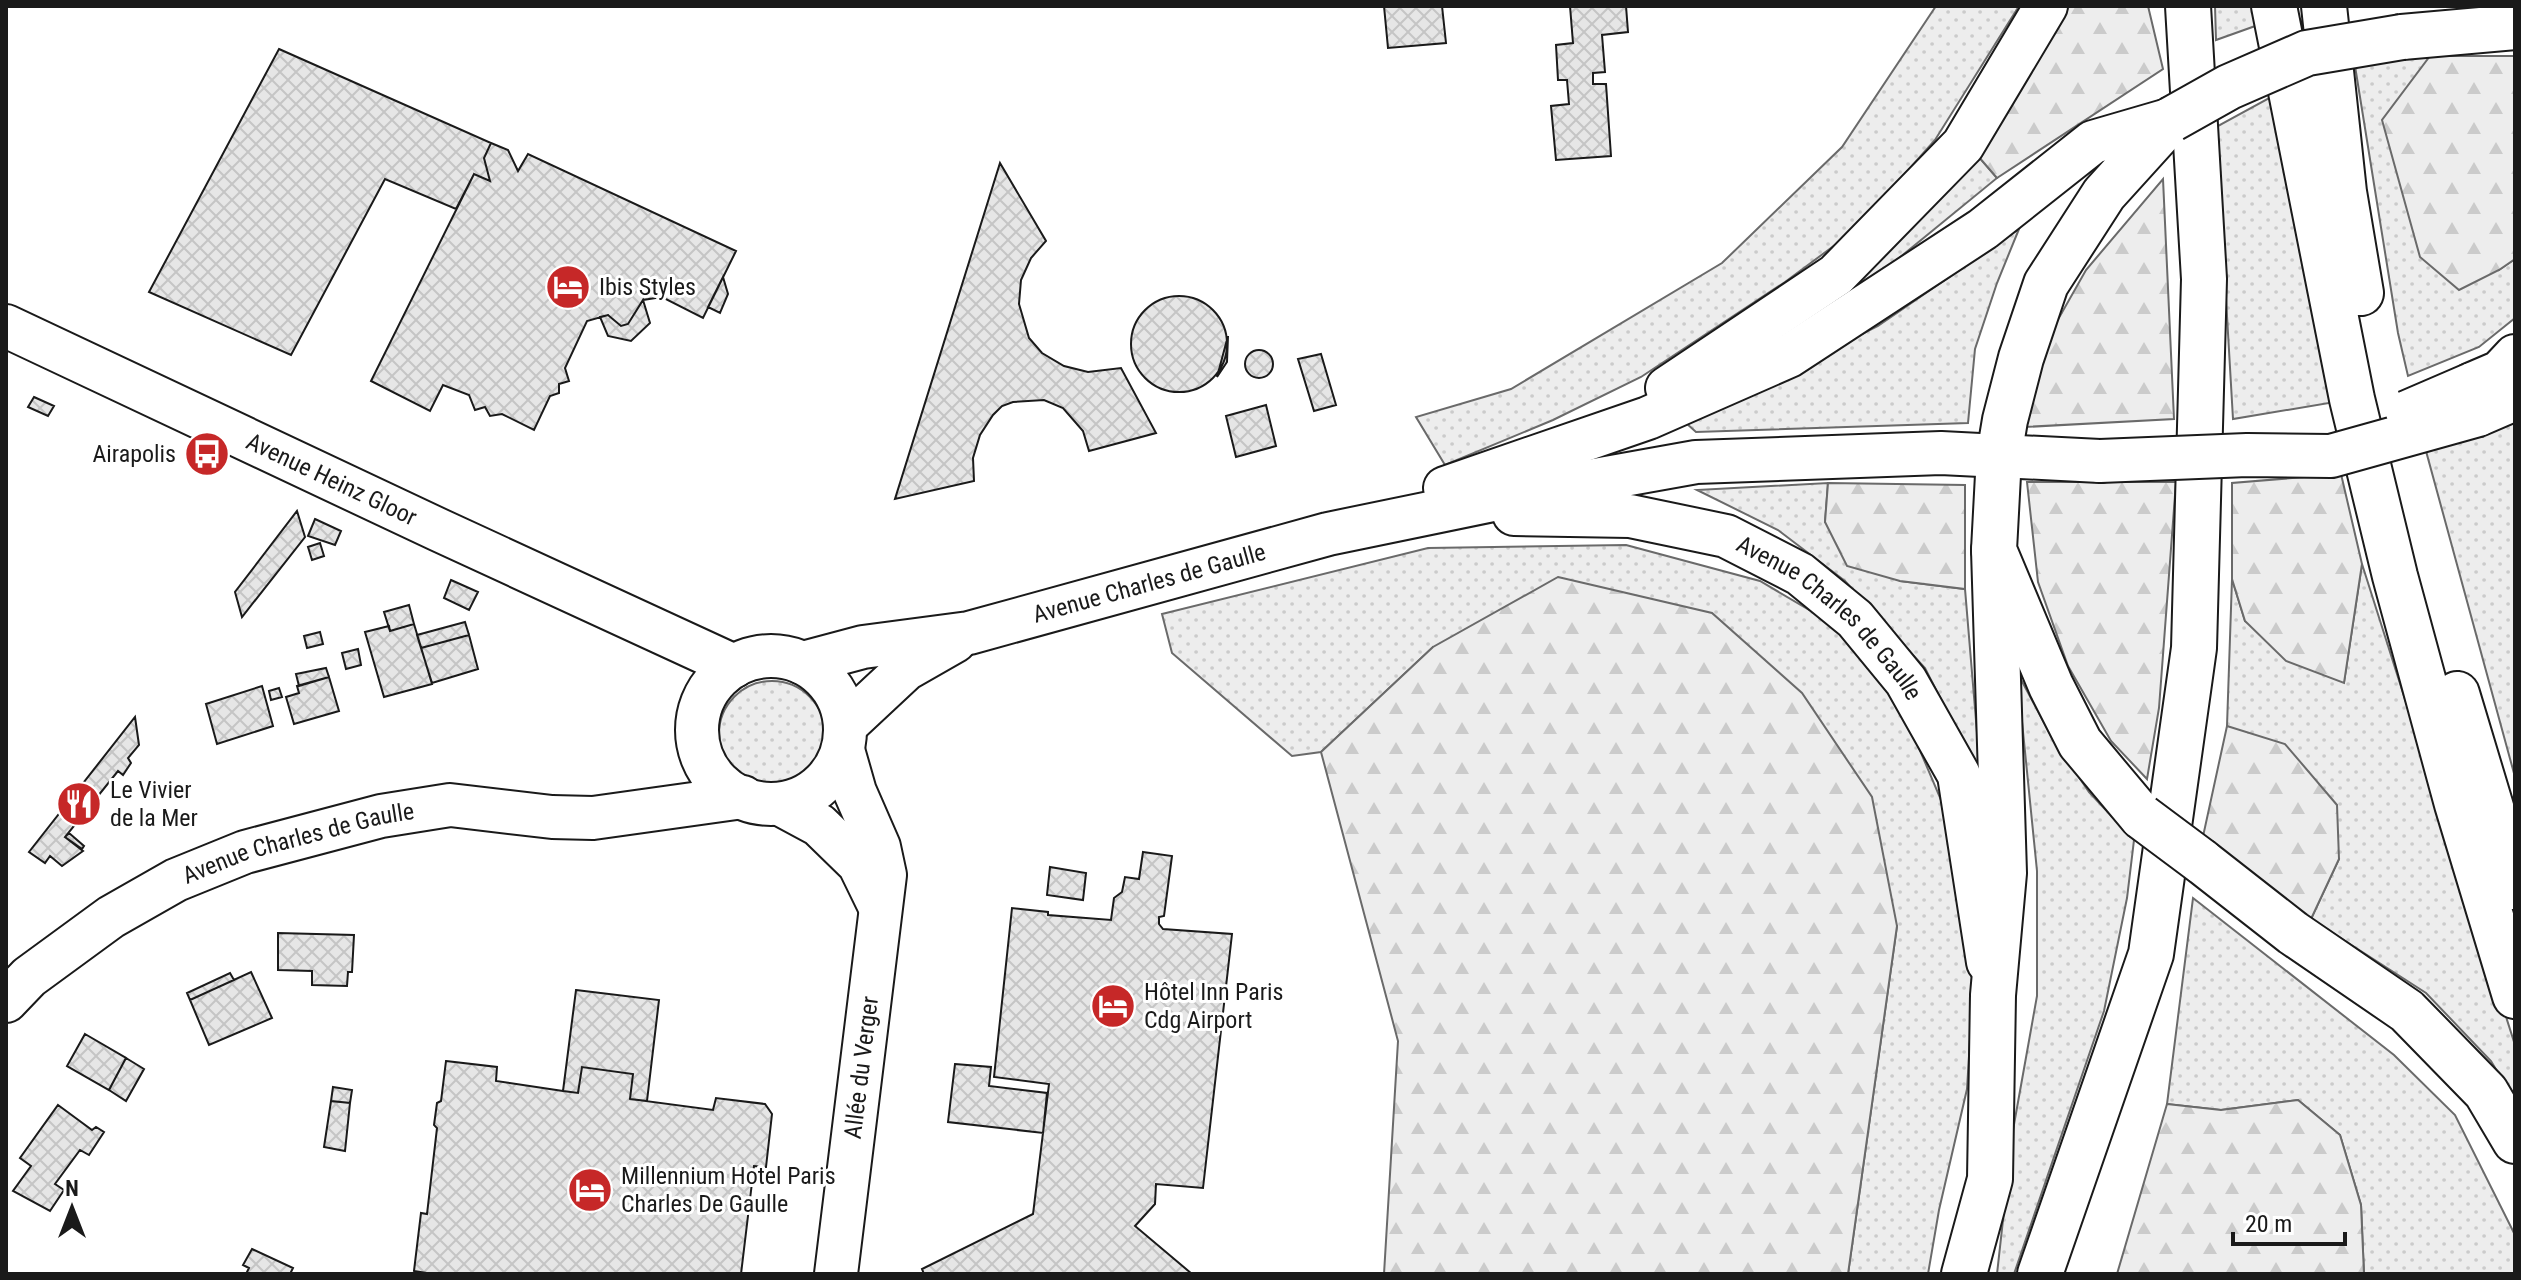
<svg xmlns="http://www.w3.org/2000/svg" width="2521" height="1280" font-family="'Roboto Condensed',sans-serif">
<style>
.grass{fill:url(#grass-dots);stroke:#6a6a6a;stroke-width:2}
.forest{fill:url(#forest-firs);stroke:#6a6a6a;stroke-width:2}
.building{fill:url(#building-cross-hatch);stroke:#1a1a1a;stroke-width:2}
.lines{fill:none;stroke-linecap:round;stroke-linejoin:round}
.minor-casing{stroke:#1a1a1a;stroke-width:46}
.major-casing{stroke:#1a1a1a;stroke-width:48}
.highway-casing{stroke:#1a1a1a;stroke-width:48}
.minor{stroke:#fff;stroke-width:42}
.major{stroke:#fff;stroke-width:44}
.highway{stroke:#fff;stroke-width:44}
.minor-bridge-casing{stroke:#1a1a1a;stroke-width:46;stroke-linecap:butt}
.major-bridge-casing{stroke:#1a1a1a;stroke-width:48;stroke-linecap:butt}
.minor-bridge{stroke:#fff;stroke-width:42}
.major-bridge{stroke:#fff;stroke-width:44}
.labels{text-anchor:middle;dominant-baseline:central;stroke-width:6;stroke-linejoin:round;paint-order:stroke}
.poi-label{font-size:24px;fill:#1a1a1a;stroke:#fff;text-anchor:start}
.street-label{font-size:24px;fill:#1a1a1a;stroke:#fff}
</style>
<defs>
<pattern id="grass-dots" width="8" height="8" patternUnits="userSpaceOnUse" patternTransform="scale(2)"><rect width="8" height="8" fill="#ededed"/><path d="M2 2h.1M6 6h.1" fill="none" stroke="#cbcbcb" stroke-width="1.8" stroke-linecap="round"/></pattern>
<pattern id="forest-firs" width="22" height="20" patternUnits="userSpaceOnUse" patternTransform="scale(2)"><rect width="22" height="20" fill="#ededed"/><path d="M5 1l3.5 6h-7zM16 11l3.5 6h-7z" fill="#cbcbcb"/></pattern>
<pattern id="building-cross-hatch" width="8" height="8" patternUnits="userSpaceOnUse" patternTransform="scale(2)"><rect width="8" height="8" fill="#e6e6e6"/><path d="M0 0l8 8M0 8l8-8" fill="none" stroke="#c5c5c5"/></pattern>
</defs>
<rect width="100%" height="100%" fill="#fff"/>
<path class="grass" d="M 1936,6 L 2019,6 L 1935,140 L 1854,231 L 1785,282 L 1641,377 L 1553,420 L 1445,465 L 1416,417 L 1511,389 L 1722,263 L 1842,147 Z
M 2215,6 L 2254,6 L 2258,25 L 2216,40 Z
M 2430,56 L 2499,270 L 2515,259 L 2515,318 L 2479,347 L 2408,376 L 2398,333 L 2355,66 Z
M 2271,97 L 2335,402 L 2233,419 L 2216,127 Z
M 1978,156 L 1997,178 L 1866,285 L 1854,275 Z
M 2019,229 L 1997,283 L 1975,349 L 1968,423 L 1696,432 L 1686,423 L 1878,326 Z
M 2515,416 L 2515,777 L 2426,451 Z
M 1828,483 L 1825,522 L 1900,581 L 1965,589 L 1985,828 L 1960,737 L 1925,668 L 1845,581 L 1778,530 L 1697,490 Z
M 1626,545 L 1760,581 L 1845,631 L 1907,720 L 1947,814 L 1974,975 L 1967,1089 L 1939,1210 L 1928,1274 L 1848,1274 L 1897,926 L 1433,647 L 1321,752 L 1292,756 L 1172,653 L 1162,614 L 1428,548 Z
M 2362,564 L 2515,1045 L 2515,1101 L 2491,1061 L 2426,993 L 2311,919 L 2339,859 L 2227,726 L 2232,579 L 2245,621 L 2344,682 Z
M 2017,672 L 2050,734 L 2089,792 L 2134,840 L 2127,898 L 2104,1011 L 2014,1274 L 1997,1274 L 2013,1130 L 2037,996 L 2037,871 Z
M719 734a53 53 0 1 1 106 0a53 53 0 1 1-106 0Z
M 2193,898 L 2394,1055 L 2455,1115 L 2515,1235 L 2515,1274 L 2364,1274 L 2361,1205 L 2340,1135 L 2298,1100 L 2221,1110 L 2167,1104 Z"/>
<path class="forest" d="M 2064,6 L 2148,6 L 2163,69 L 1997,178 L 1978,156 Z
M 2430,56 L 2515,56 L 2515,259 L 2499,270 L 2459,290 L 2420,257 L 2382,120 Z
M 2163,179 L 2174,419 L 2025,427 L 2043,346 L 2086,270 Z
M 2341,474 L 2362,564 L 2344,683 L 2286,661 L 2245,621 L 2232,579 L 2232,483 Z
M 2027,482 L 2176,482 L 2159,708 L 2147,779 L 2111,741 L 2068,666 L 2038,582 Z
M 1828,483 L 1965,485 L 1965,589 L 1900,581 L 1847,566 L 1825,522 Z
M 1558,577 L 1712,613 L 1802,693 L 1872,797 L 1897,926 L 1848,1274 L 1384,1274 L 1398,1041 L 1321,752 L 1433,647 Z
M 2227,726 L 2285,744 L 2337,805 L 2339,859 L 2311,919 L 2202,841 Z
M 2298,1100 L 2340,1135 L 2361,1205 L 2364,1274 L 2117,1274 L 2167,1104 L 2221,1110 Z"/>
<path class="building" d="M 1384,6 L 1442,6 L 1446,43 L 1388,48 Z
M 1570,6 L 1626,6 L 1628,32 L 1602,35 L 1605,72 L 1593,73 L 1593,84 L 1606,84 L 1611,156 L 1556,160 L 1551,106 L 1569,104 L 1567,80 L 1558,80 L 1556,45 L 1573,43 Z
M 279,49 L 491,143 L 484,158 L 490,181 L 474,174 L 456,209 L 385,179 L 291,355 L 149,292 Z
M 491,143 L 508,150 L 518,171 L 528,154 L 736,251 L 703,318 L 662,297 L 643,300 L 628,324 L 621,326 L 608,315 L 587,321 L 565,368 L 569,381 L 559,384 L 559,393 L 550,396 L 534,430 L 502,414 L 490,416 L 485,407 L 475,410 L 469,395 L 443,385 L 430,411 L 371,381 L 474,174 L 490,181 L 484,158 Z
M 1000,163 L 1046,241 L 1031,258 L 1021,280 L 1019,304 L 1029,338 L 1042,353 L 1064,366 L 1088,372 L 1121,368 L 1156,433 L 1089,451 L 1083,431 L 1063,408 L 1044,400 L 1013,402 L 1002,406 L 993,415 L 980,435 L 973,458 L 974,481 L 895,499 Z
M 723,277 L 728,294 L 720,313 L 708,307 Z
M1131 344a48 48 0 1 1 96 0a48 48 0 1 1-96 0Z
M 643,300 L 650,323 L 631,341 L 608,336 L 600,317 L 608,315 L 621,326 L 628,324 Z
M 1228,336 L 1227,362 L 1217,377 Z
M1245 364a14 14 0 1 1 28 0a14 14 0 1 1-28 0Z
M 1321,354 L 1336,405 L 1314,411 L 1298,359 Z
M 34,397 L 54,406 L 48,416 L 28,407 Z
M 1266,405 L 1276,446 L 1236,457 L 1226,416 Z
M 297,511 L 305,537 L 242,617 L 235,592 Z
M 315,519 L 341,531 L 335,545 L 308,536 Z
M 320,543 L 324,556 L 312,560 L 308,547 Z
M 451,580 L 478,592 L 469,610 L 444,598 Z
M 409,605 L 414,624 L 390,631 L 384,612 Z
M 465,622 L 469,635 L 421,648 L 417,635 Z
M 414,624 L 432,684 L 384,697 L 365,632 L 389,626 L 390,631 Z
M 320,632 L 323,644 L 307,648 L 304,636 Z
M 469,635 L 478,669 L 432,683 L 421,648 Z
M 358,649 L 361,665 L 346,669 L 342,653 Z
M 326,668 L 329,677 L 299,686 L 296,674 Z
M 329,677 L 339,711 L 294,724 L 286,697 L 299,693 L 297,686 Z
M 262,686 L 273,726 L 217,744 L 206,704 Z
M 279,688 L 282,697 L 271,700 L 269,691 Z
M 135,717 L 139,745 L 128,758 L 131,763 L 123,775 L 118,771 L 65,837 L 83,851 L 62,866 L 50,856 L 45,863 L 29,852 Z
M 69,833 L 84,846 L 82,849 L 65,837 Z
M 1143,852 L 1172,856 L 1164,916 L 1159,917 L 1159,924 L 1163,929 L 1232,934 L 1203,1188 L 1156,1184 L 1155,1204 L 1135,1226 L 1192,1274 L 924,1274 L 922,1269 L 1033,1214 L 1049,1084 L 994,1077 L 1012,908 L 1048,912 L 1048,915 L 1111,920 L 1114,898 L 1122,892 L 1125,877 L 1139,879 Z
M 1050,867 L 1086,873 L 1083,900 L 1047,895 Z
M 278,933 L 354,935 L 352,972 L 348,972 L 347,986 L 312,985 L 312,971 L 278,970 Z
M 251,972 L 272,1018 L 209,1045 L 190,1000 Z
M 230,973 L 234,980 L 190,1000 L 187,993 Z
M 576,990 L 659,1000 L 647,1101 L 630,1099 L 633,1074 L 582,1067 L 578,1093 L 563,1091 Z
M 85,1034 L 126,1058 L 109,1090 L 67,1066 Z
M 126,1058 L 144,1069 L 126,1101 L 109,1090 Z
M 446,1061 L 497,1067 L 496,1081 L 563,1091 L 578,1093 L 582,1067 L 633,1074 L 630,1099 L 713,1110 L 716,1098 L 765,1104 L 772,1114 L 766,1167 L 754,1166 L 741,1274 L 433,1274 L 414,1271 L 421,1213 L 427,1214 L 437,1128 L 434,1125 L 437,1103 L 441,1101 Z
M 955,1064 L 991,1067 L 989,1086 L 1047,1093 L 1043,1133 L 948,1122 Z
M 333,1087 L 352,1090 L 350,1103 L 331,1101 Z
M 331,1101 L 350,1103 L 345,1151 L 324,1147 Z
M 58,1105 L 92,1130 L 96,1127 L 104,1132 L 89,1155 L 80,1150 L 55,1184 L 64,1190 L 50,1211 L 13,1191 L 31,1166 L 20,1158 Z
M 252,1249 L 293,1268 L 290,1274 L 246,1274 L 249,1268 L 243,1265 Z"/>
<g class="lines">
<g class="minor-casing">
<g id="minor">
<path id="s1" d="M 6,326 L 439,530 L 734,666"/>
<path d="M 2472,384 L 2500,372 L 2515,356"/>
<path d="M 1667,388 L 1836,275 L 1963,145 L 2046,6"/>
<path d="M 2478,415 L 2515,399"/>
<path d="M 1445,488 L 1648,418 L 1789,356 L 1983,229 L 2093,142 L 2172,119"/>
<path id="s2" d="M 1514,514 L 1630,516 L 1726,536 L 1800,574 L 1855,619 L 1906,681 L 1959,775 L 1988,962"/>
<circle cx="771" cy="730" r="74"/>
<path id="s3" d="M 803,663 L 863,647 L 969,633 L 1328,534 L 1551,488 L 1696,462 L 1941,453 L 2100,461"/>
<path d="M 846,725 L 906,669 L 955,641"/>
<path d="M 780,804 L 819,825 L 859,864 L 879,905"/>
<path id="s4" d="M 6,1001 L 29,977 L 111,917 L 176,880 L 245,852 L 381,816 L 450,805 L 552,817 L 593,818 L 743,797"/>
<path id="s5" d="M 836,1274 L 885,875 L 879,847 L 855,792 L 843,750"/>
</g>
</g>
<g class="major-casing">
<path id="major" d="M 2274,6 L 2352,399 L 2395,576 L 2457,804 L 2515,996
M 2324,6 L 2344,192 L 2361,293
M 2402,37 L 2515,27
M 2457,694 L 2515,887
M 2142,817 L 2080,743 L 2051,686 L 1994,550 L 1999,456 L 2005,420 L 2021,358 L 2046,284 L 2104,194 L 2172,119
M 2201,861 L 2293,933 L 2407,1011 L 2486,1092 L 2515,1141"/>
</g>
<g class="highway-casing">
<path id="highway" d="M 1964,1274 L 1990,1179 L 1993,995 L 2004,873 L 1994,550
M 2040,1274 L 2151,954 L 2194,648 L 2204,279 L 2188,6"/>
</g>
<use href="#minor" class="minor"/>
<use href="#major" class="major"/>
<use href="#highway" class="highway"/>
<g class="minor-bridge-casing">
<path id="minor-bridge" d="M 2407,412 L 2472,384
M 2100,461 L 2247,455 L 2331,456 L 2478,415"/>
</g>
<g class="major-bridge-casing">
<path id="major-bridge" d="M 2172,119 L 2229,87 L 2307,53 L 2402,37
M 2142,817 L 2201,861"/>
</g>
<use href="#minor-bridge" class="minor-bridge"/>
<use href="#major-bridge" class="major-bridge"/>
</g>
<defs>
<g id="hotel-disc" transform="scale(2.3)"><circle r="9.5" fill="#c62828" stroke="#fff"/><path d="M-6-4.5h1.5V1H6V5H4.5V3h-9V5H-6ZM-4 0a1.8 1.8 0 1 1 3.6 0ZM.5 0V-2.5h3Q6-2.5 6 0Z" fill="#fff"/></g>
<g id="bus-disc" transform="scale(2.3)"><circle r="9.5" fill="#c62828" stroke="#fff"/><path d="M-5-6H5V4H4V6H2V4H-2V6H-4V4H-5ZM-3.5-4V0h7V-4ZM-3.5 1.2v1.5H-2V1.2ZM2 1.2v1.5H3.5V1.2Z" fill="#fff"/></g>
<g id="restaurant-disc" transform="scale(2.3)"><circle r="9.5" fill="#c62828" stroke="#fff"/><path d="M-5-6h1v4h1v-4h1v4h1v-4h1v5L-1.5 .5V6h-2V.5L-5-1ZM5-6V6H3V1.5H1.5Q1.5-4 5-6Z" fill="#fff"/></g>
</defs>
<g fill-rule="evenodd">
<use href="#hotel-disc" x="568" y="287"/>
<use href="#bus-disc" x="207" y="454"/>
<use href="#restaurant-disc" x="79" y="804"/>
<use href="#hotel-disc" x="1113" y="1006"/>
<use href="#hotel-disc" x="590" y="1190"/>
</g>
<g class="labels">
<g class="poi-label">
<text x="599" y="287">Ibis Styles</text>
<text x="176" y="454" text-anchor="end">Airapolis</text>
<text x="110" y="790">Le Vivier<tspan x="110" dy="28">de la Mer</tspan></text>
<text x="1144" y="992">Hôtel Inn Paris<tspan x="1144" dy="28">Cdg Airport</tspan></text>
<text x="621" y="1176">Millennium Hotel Paris<tspan x="621" dy="28">Charles De Gaulle</tspan></text>
</g>
<g class="street-label">
<text stroke="none"><textPath href="#s1" startOffset="360">Avenue Heinz Gloor</textPath></text>
<text stroke="none"><textPath href="#s3" startOffset="356">Avenue Charles de Gaulle</textPath></text>
<text stroke="none"><textPath href="#s2" startOffset="348">Avenue Charles de Gaulle</textPath></text>
<text stroke="none"><textPath href="#s4" startOffset="338">Avenue Charles de Gaulle</textPath></text>
<text stroke="none"><textPath href="#s5" startOffset="208">Allée du Verger</textPath></text>
</g>
</g>
<rect width="2521" height="1280" fill="none" stroke="#1a1a1a" stroke-width="16"/>
<g transform="translate(72 1208)" stroke="#ffffff" stroke-width="6" paint-order="stroke">
<path d="M0-6L14 30L0 20L-14 30Z" fill="#1a1a1a"/>
<text y="-12" font-size="22" font-weight="bold" text-anchor="middle" fill="#1a1a1a">N</text>
</g>
<path d="M2233 1232v12h112v-12" fill="none" stroke="#1a1a1a" stroke-width="4"/>
<text x="2245" y="1232" font-size="24" fill="#1a1a1a" stroke="#ffffff" stroke-width="6" paint-order="stroke">20 m</text>
</svg>
